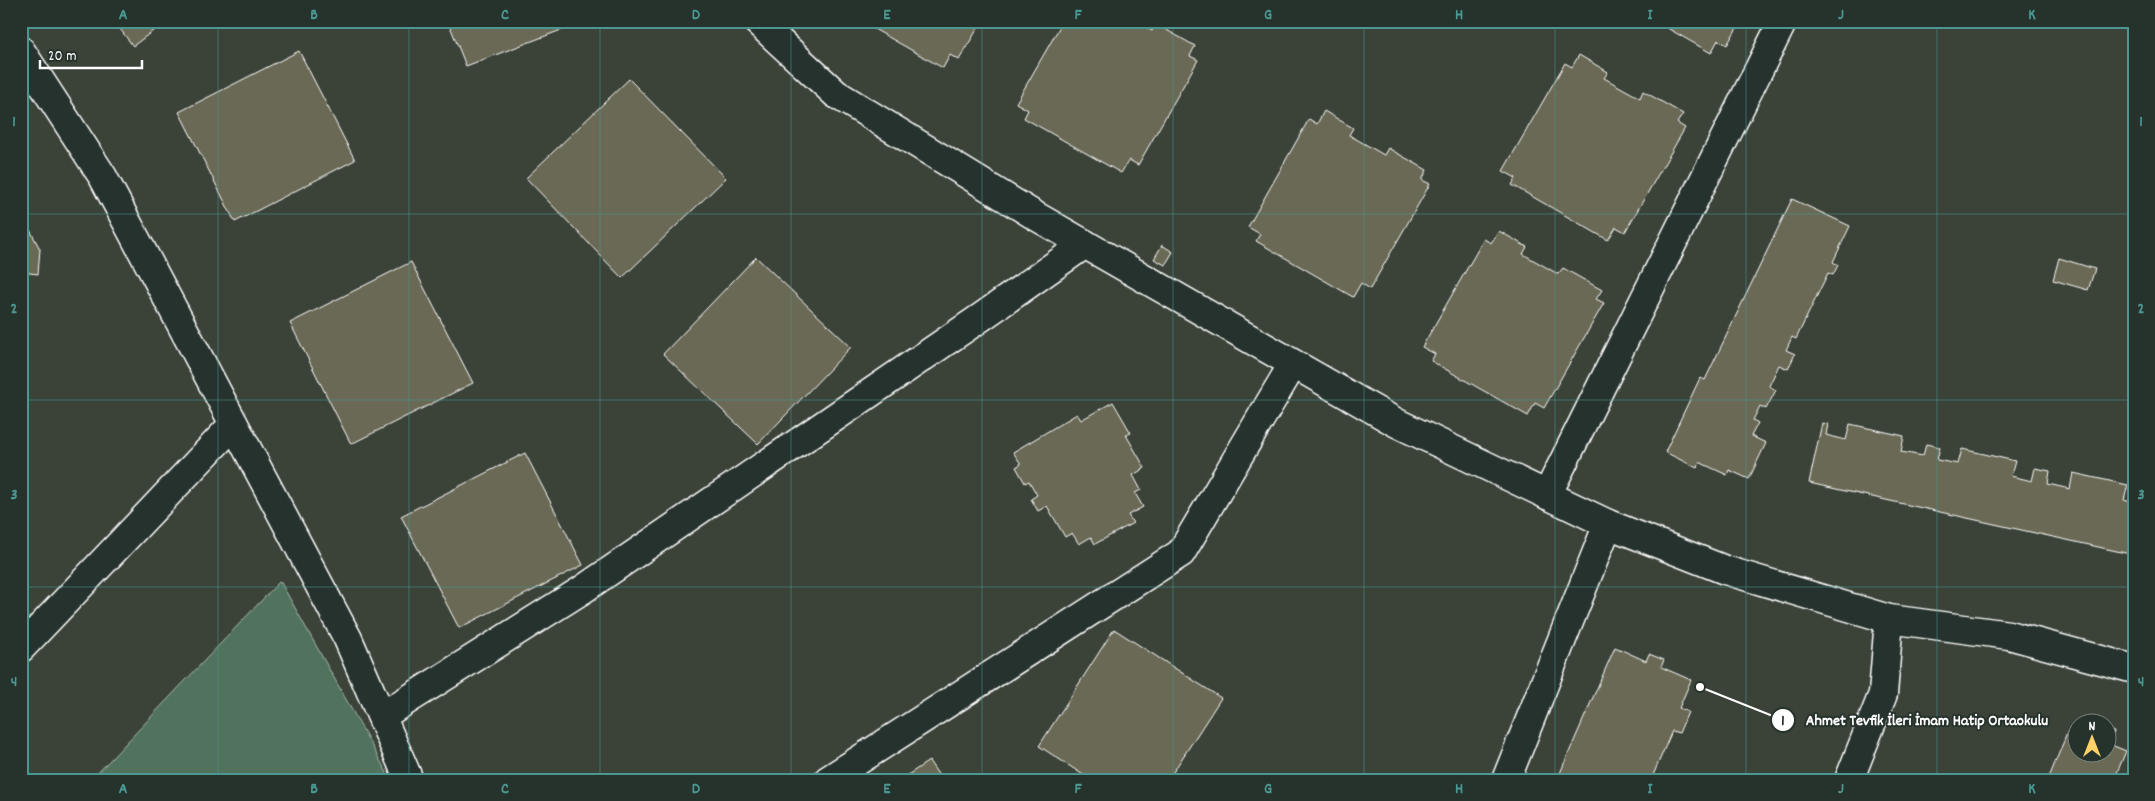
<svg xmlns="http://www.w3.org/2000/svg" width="2155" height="801" font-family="Dekko,sans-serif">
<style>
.green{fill:#51725c;stroke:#a8b8ae}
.building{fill:#6b6955;stroke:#fff}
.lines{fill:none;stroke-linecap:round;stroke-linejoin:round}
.street-casing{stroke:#fff;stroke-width:31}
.secondary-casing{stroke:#fff;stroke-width:31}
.street{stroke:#26332d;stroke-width:28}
.secondary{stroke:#26332d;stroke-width:28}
.grid{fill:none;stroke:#4b9892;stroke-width:1;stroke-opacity:0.55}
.leader{fill:none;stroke:#fff;stroke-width:2}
.callout-dot{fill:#fff;stroke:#26332d;stroke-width:2}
.mark-label{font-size:15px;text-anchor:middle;font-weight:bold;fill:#111}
.callout-label{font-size:16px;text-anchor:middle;font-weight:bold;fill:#fff;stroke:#26332d;stroke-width:4;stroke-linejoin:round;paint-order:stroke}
.neatline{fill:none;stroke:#4b9892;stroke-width:2}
.grid-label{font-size:16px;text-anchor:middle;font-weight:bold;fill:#4b9892}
</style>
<rect width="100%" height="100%" fill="#3b4339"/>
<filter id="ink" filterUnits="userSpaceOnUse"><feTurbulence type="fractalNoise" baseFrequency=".02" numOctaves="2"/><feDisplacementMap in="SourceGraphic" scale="10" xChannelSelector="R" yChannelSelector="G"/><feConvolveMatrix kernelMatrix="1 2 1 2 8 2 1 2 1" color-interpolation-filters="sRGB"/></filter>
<g filter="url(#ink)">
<path class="green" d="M 280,581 L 387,773 L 383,780 L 91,780 Z"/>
<path class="building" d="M 114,21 L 166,21 L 133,46 Z
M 448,21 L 585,21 L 466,66 Z
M 860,21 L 982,21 L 959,60 L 950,55 L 943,68 Z
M 1063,21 L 1135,21 L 1152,31 L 1156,24 L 1195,46 L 1190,56 L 1198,60 L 1138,165 L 1129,160 L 1121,173 L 1024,118 L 1028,110 L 1016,103 Z
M 1655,21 L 1741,21 L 1727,45 L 1718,40 L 1711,53 Z
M 299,51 L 355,160 L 235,222 L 179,112 Z
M 1579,55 L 1608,72 L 1604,78 L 1640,98 L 1643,91 L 1683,114 L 1677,123 L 1685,128 L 1625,232 L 1616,227 L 1608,240 L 1512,185 L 1516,178 L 1503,171 L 1565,63 L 1572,67 Z
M 629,79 L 726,178 L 622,278 L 526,178 Z
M 1324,111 L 1353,128 L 1349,135 L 1384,155 L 1388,148 L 1427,170 L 1422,180 L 1430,184 L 1370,289 L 1361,283 L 1353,297 L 1256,241 L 1260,234 L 1248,227 L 1309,119 L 1317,124 Z
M 1792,199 L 1850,226 L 1833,262 L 1838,265 L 1833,275 L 1828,273 L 1796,339 L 1792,337 L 1786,350 L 1795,354 L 1788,369 L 1779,365 L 1769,386 L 1776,390 L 1766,409 L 1760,406 L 1753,420 L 1758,423 L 1751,436 L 1766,443 L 1749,479 L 1729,470 L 1727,475 L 1699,462 L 1697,468 L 1665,452 L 1700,378 L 1705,380 Z
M 21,213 L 40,249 L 38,274 L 21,272 Z
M 1499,231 L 1527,247 L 1523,254 L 1558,274 L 1563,268 L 1602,290 L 1596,299 L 1604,303 L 1544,408 L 1535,403 L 1528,416 L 1431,361 L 1435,354 L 1422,347 L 1484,239 L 1491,243 Z
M 1162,245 L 1173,252 L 1165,265 L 1154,259 Z
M 756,257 L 851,347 L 758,444 L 663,354 Z
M 2059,258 L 2095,269 L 2088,290 L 2053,280 Z
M 411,262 L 473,383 L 351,444 L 290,323 Z
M 1113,402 L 1131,433 L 1126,435 L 1145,468 L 1133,475 L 1141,490 L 1135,493 L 1143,507 L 1128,515 L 1133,523 L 1095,544 L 1091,537 L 1079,544 L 1072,533 L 1065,537 L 1047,506 L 1038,511 L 1031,499 L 1037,495 L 1029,481 L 1025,483 L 1016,467 L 1021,464 L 1013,452 L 1077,414 L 1081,420 Z
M 1822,423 L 1828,424 L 1826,435 L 1846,440 L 1850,424 L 1904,436 L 1901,452 L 1923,456 L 1926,444 L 1940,447 L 1937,460 L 1958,464 L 1962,449 L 2015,461 L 2011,476 L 2032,481 L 2035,468 L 2050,471 L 2048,484 L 2070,489 L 2073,473 L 2128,485 L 2124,500 L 2134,503 L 2134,539 L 2130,554 L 1809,483 Z
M 525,453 L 583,565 L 459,628 L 401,516 Z
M 1114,629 L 1221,698 L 1168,780 L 1091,780 L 1039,746 Z
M 1615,647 L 1646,661 L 1649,654 L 1664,660 L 1661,667 L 1691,680 L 1679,708 L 1688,712 L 1679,733 L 1672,731 L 1651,780 L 1557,780 Z
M 2108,730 L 2114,732 L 2109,744 L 2126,751 L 2114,780 L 2048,780 L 2068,731 L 2078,734 L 2078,754 L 2108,754 Z
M 929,761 L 942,780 L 900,780 Z"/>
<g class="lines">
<g class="street-casing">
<path id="street" d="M 21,51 L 103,177 L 348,639 L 409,780
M 1547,495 L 1783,21
M 21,648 L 234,424
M 382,716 L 582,590 L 983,316 L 1085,244
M 828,780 L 1181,553 L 1293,364
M 1506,780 L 1608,524
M 1849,780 L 1883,694 L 1889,619"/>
</g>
<g class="secondary-casing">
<path id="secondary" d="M 757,21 L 836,94 L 1034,215 L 1397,423 L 1608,524 L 1725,570 L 1889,619 L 2009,635 L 2134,669"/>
</g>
<use href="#street" class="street"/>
<use href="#secondary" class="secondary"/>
</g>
</g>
<path class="grid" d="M 218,21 L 218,780M 409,21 L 409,780M 600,21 L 600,780M 791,21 L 791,780M 982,21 L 982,780M 1173,21 L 1173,780M 1364,21 L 1364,780M 1555,21 L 1555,780M 1746,21 L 1746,780M 1937,21 L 1937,780M 21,214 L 2134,214M 21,400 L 2134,400M 21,587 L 2134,587"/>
<path class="leader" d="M1700 687L1783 720"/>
<g class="callout-dot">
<circle cx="1700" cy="687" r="5"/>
<circle cx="1783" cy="720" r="12"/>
</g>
<g class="mark-label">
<text x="1783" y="725">1</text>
</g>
<g class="callout-label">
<text x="1927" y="725">Ahmet Tevfik İleri İmam Hatip Ortaokulu</text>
</g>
<rect width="2155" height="801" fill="none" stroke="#26332d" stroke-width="55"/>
<g transform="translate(2092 738)"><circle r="24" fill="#26332d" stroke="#7d8581"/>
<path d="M0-4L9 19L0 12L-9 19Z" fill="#ffd166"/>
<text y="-8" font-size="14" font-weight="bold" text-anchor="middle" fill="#ffffff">N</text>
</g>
<path d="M40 60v8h102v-8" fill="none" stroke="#ffffff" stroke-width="2.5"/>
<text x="48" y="60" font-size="15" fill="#ffffff" stroke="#26332d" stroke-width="4" paint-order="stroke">20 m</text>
<rect x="28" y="28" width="2100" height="746" class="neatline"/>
<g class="grid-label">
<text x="123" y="19">A</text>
<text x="314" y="19">B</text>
<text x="505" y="19">C</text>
<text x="696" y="19">D</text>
<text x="887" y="19">E</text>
<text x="1078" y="19">F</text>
<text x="1268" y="19">G</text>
<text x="1459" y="19">H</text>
<text x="1650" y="19">I</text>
<text x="1841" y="19">J</text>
<text x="2032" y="19">K</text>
<text x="14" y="126">1</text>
<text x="2141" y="126">1</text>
<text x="14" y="313">2</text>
<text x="2141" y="313">2</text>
<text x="14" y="499">3</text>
<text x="2141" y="499">3</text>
<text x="14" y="686">4</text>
<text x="2141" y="686">4</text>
<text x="123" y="793">A</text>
<text x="314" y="793">B</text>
<text x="505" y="793">C</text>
<text x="696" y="793">D</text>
<text x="887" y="793">E</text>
<text x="1078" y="793">F</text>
<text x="1268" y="793">G</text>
<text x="1459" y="793">H</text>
<text x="1650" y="793">I</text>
<text x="1841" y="793">J</text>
<text x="2032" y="793">K</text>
</g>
</svg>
